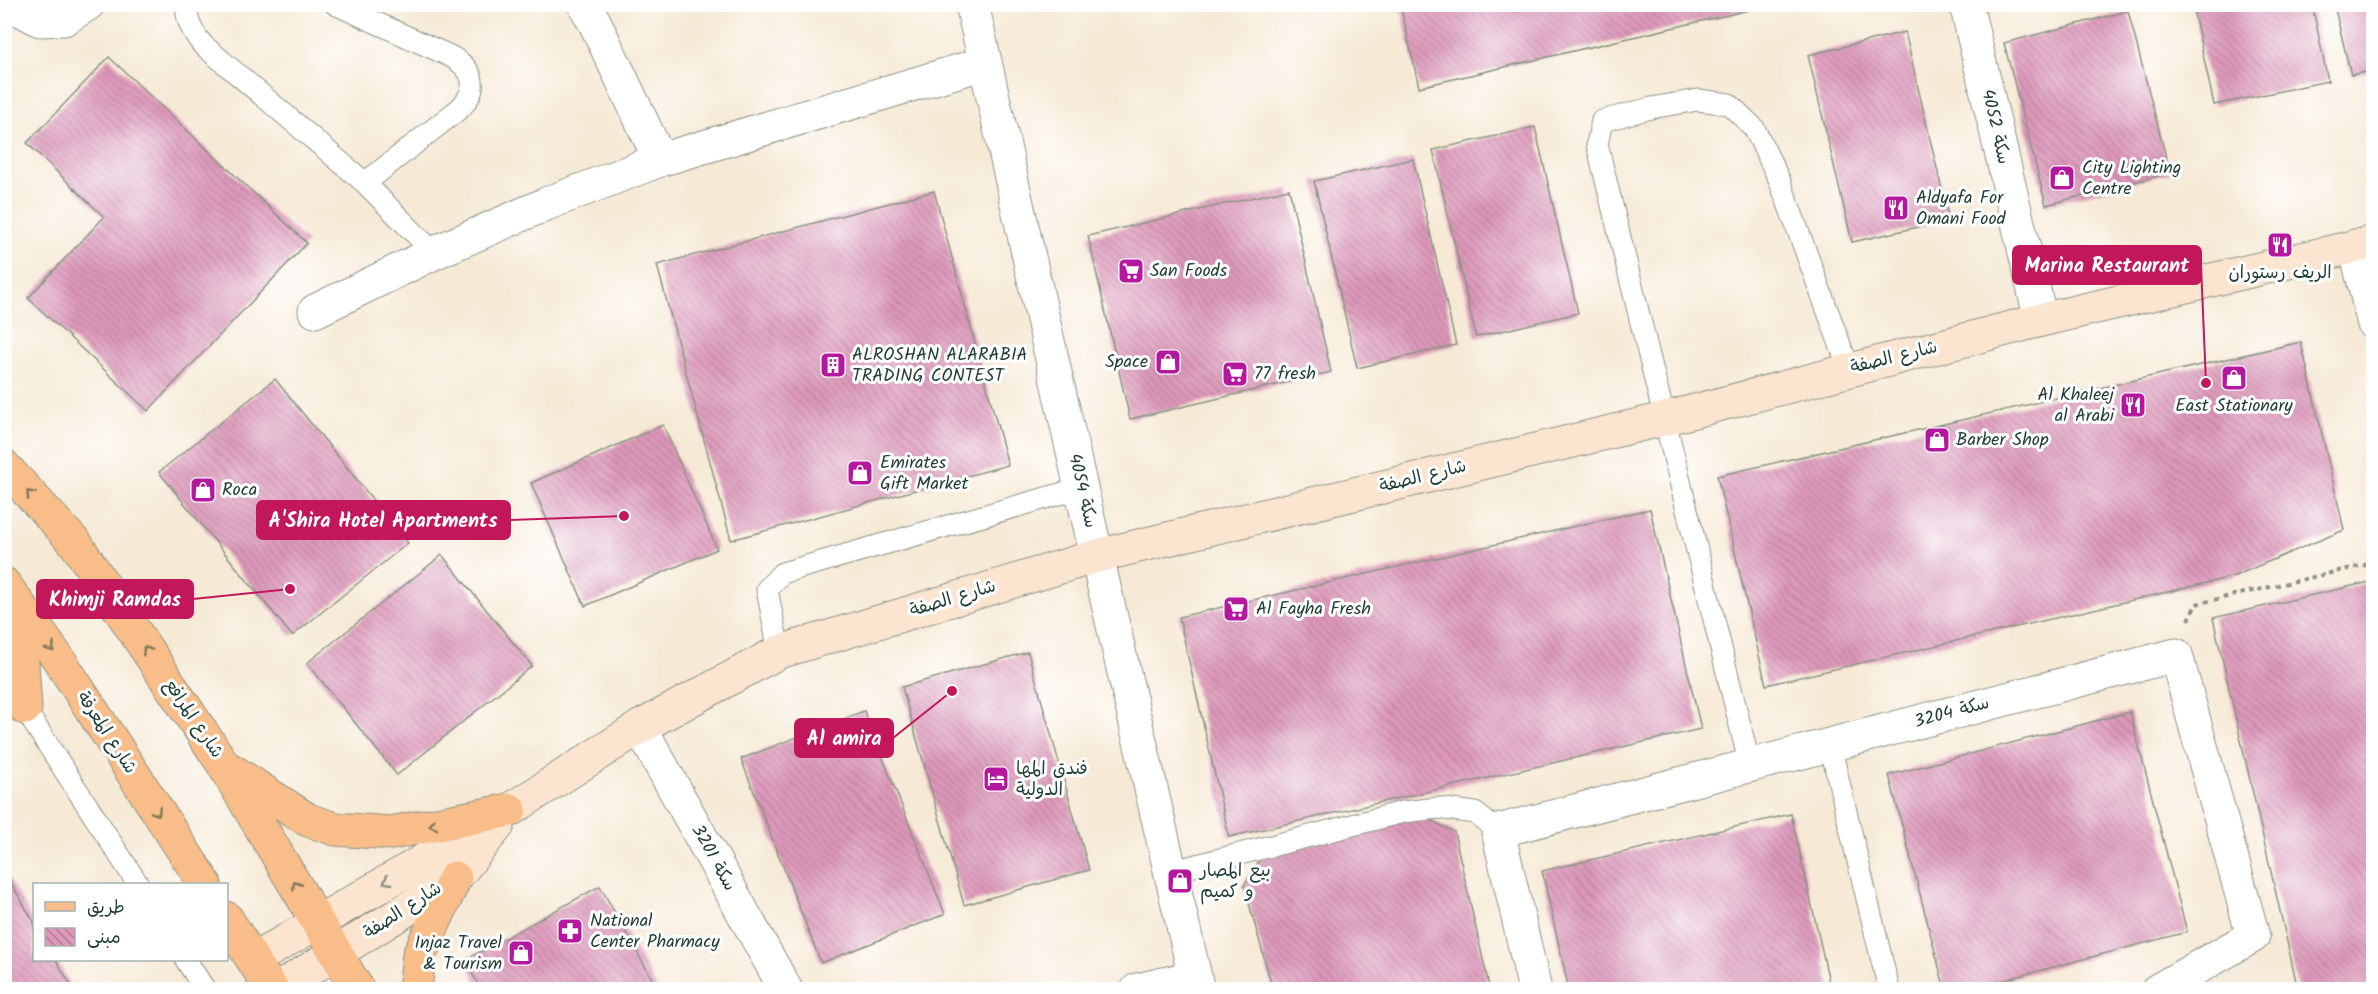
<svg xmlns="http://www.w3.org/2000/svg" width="2378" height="994" font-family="Kalam,'Playpen Sans Arabic',sans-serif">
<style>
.building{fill:url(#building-back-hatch)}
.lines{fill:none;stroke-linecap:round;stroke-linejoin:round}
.lane-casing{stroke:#8a9384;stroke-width:23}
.street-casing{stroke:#8a9384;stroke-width:35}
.secondary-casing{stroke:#8a9384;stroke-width:35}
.primary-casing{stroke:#8a9384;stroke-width:35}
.path{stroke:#8a9384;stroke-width:4;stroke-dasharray:4.5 4.5;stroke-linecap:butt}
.lane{stroke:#fff;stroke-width:21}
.street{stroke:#fff;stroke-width:33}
.secondary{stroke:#fce5d0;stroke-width:33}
.primary{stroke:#f8bd89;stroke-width:33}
.oneway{stroke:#81775a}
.oneway2{stroke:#8e9182}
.labels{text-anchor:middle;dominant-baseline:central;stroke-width:6;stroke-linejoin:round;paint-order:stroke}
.street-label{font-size:18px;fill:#1f3d34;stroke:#fff}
.poi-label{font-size:18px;fill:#1f3d34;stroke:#fff;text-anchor:start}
.leader{fill:none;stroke:#c2185b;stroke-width:2}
.callout-dot{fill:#c2185b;stroke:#fff;stroke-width:2}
.callout{fill:#c2185b;stroke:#c2185b;stroke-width:2}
.callout-label{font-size:20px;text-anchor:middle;font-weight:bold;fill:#fff}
</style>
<defs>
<pattern id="building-back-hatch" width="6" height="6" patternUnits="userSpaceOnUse" patternTransform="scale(1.5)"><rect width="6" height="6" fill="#de98ba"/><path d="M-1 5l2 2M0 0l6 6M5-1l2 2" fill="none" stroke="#b37d98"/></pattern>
</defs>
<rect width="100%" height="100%" fill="#fff"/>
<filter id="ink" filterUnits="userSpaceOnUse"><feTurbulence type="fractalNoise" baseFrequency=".0167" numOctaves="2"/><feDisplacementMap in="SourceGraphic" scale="12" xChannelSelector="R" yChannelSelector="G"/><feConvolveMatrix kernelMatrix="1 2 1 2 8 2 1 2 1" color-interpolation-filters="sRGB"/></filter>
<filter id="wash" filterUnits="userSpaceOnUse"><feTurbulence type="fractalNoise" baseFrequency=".008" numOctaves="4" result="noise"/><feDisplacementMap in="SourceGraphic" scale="24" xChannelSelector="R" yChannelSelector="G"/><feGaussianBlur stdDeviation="1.35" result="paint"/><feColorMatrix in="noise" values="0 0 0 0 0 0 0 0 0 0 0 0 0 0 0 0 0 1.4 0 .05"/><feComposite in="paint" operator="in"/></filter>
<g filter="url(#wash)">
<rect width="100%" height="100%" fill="#f6e9d5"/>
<g id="blocks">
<path class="building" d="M 1400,4 L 1769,4 L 1770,5 L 1419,87 Z
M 2192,4 L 2312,4 L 2328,81 L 2214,105 Z
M 2334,5 L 2374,5 L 2374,70 L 2351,75 Z
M 2128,11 L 2170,173 L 2046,205 L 2004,43 Z
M 1905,32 L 1949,220 L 1852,242 L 1808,55 Z
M 109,57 L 307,243 L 148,411 L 28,298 L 104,217 L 27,143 Z
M 1535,127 L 1578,313 L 1476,337 L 1433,150 Z
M 1413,159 L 1456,345 L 1357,368 L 1314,181 Z
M 1289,189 L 1331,372 L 1130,419 L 1088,236 Z
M 934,191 L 1008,465 L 731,540 L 657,265 Z
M 2301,342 L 2344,530 L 2232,577 L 1766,685 L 1717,476 Z
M 275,379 L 408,543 L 292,636 L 159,472 Z
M 663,425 L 717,549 L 585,606 L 531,483 Z
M 1650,509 L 1701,729 L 1229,837 L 1179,617 Z
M 442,555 L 532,666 L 397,775 L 307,663 Z
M 2374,581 L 2374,990 L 2298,990 L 2213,618 Z
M 1028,652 L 1089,870 L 964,905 L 902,687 Z
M 864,711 L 945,914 L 821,963 L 741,759 Z
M 2130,712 L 2187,932 L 1966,990 L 1945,990 L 1889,775 Z
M 1417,813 L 1454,832 L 1490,990 L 1273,990 L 1244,885 L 1261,858 Z
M 1791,814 L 1831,990 L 1569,990 L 1542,871 Z
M 4,871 L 34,922 L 34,960 L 56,960 L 74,990 L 4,990 Z
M 600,886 L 658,990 L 481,990 L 465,960 Z"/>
</g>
</g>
<g filter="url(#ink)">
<use href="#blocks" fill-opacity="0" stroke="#8a9384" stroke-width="1.5"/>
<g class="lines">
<g class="lane-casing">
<path id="lane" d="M 187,4 C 185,20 193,32 202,44 L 365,183 L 434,253
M 335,4 L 452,57 C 476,71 479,90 459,109 L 365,183
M 779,652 L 767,589 L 782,573 L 1081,488
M 4,677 L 138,884
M 1830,745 L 1889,990
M 1750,766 L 1597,144 L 1602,121 L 1651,108 L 1698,100 L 1729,104 L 1754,128 L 1779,179 L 1849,369
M 1170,872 L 1403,812 L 1438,808 L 1475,813 L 1498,831
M 186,960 L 205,990"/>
</g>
<g class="street-casing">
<path id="street" d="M 10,4 L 40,20 L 64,19 L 88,4
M 584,4 L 595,23 L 660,160
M 972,4 L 1081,488 L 1198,990
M 1966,4 L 2041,320
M 2355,246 L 2374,324
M 315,311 L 434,253 L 546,204 L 660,160 L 985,63
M 640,727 L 786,990
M 1137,990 L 1194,977
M 1535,990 L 1498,831 L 2176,655 L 2253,936 L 2158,990"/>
</g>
<g class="secondary-casing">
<path id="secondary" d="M 253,960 L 510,810 L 640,727 L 779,652 L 1097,556 L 1664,419 L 2041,320 L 2374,242
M 276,990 L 396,916 L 455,878 L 498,825"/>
</g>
<g class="primary-casing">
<path id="primary" d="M 4,466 L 76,544 L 223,764 L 358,990
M 4,584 L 60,661 L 205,884
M 18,603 L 25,708
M 231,770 L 308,820 L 335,829 L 391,833 L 510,810
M 226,918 L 272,990
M 415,990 L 419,955 L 455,878"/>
</g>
<path class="path" d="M 2189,620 L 2196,604 L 2374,563"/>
<use href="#lane" class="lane"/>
<use href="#street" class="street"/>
<use href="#secondary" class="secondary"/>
<use href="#primary" class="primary"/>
</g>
<defs><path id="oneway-chevron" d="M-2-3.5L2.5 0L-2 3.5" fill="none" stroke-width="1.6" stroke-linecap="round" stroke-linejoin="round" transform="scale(1.5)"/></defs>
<g class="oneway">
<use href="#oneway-chevron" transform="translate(30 494) rotate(-133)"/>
<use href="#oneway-chevron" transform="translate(51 648) rotate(54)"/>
<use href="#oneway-chevron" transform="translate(146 650) rotate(-123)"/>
<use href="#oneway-chevron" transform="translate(157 812) rotate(57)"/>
<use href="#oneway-chevron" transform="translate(433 825) rotate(166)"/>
<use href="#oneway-chevron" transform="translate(296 885) rotate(-121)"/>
</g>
<use class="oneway2" href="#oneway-chevron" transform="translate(387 881) rotate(150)"/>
</g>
<defs>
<g id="shop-square" transform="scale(1.35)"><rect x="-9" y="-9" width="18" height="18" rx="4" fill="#b5179e" stroke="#fff"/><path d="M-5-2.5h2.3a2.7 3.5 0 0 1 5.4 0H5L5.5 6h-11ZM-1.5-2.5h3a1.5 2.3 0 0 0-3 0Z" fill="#fff"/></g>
<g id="restaurant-square" transform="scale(1.35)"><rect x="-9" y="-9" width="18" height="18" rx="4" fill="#b5179e" stroke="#fff"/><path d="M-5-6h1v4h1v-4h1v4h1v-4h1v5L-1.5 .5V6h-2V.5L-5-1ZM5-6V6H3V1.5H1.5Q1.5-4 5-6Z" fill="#fff"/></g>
<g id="supermarket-square" transform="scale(1.35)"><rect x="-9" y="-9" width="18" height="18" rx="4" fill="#b5179e" stroke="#fff"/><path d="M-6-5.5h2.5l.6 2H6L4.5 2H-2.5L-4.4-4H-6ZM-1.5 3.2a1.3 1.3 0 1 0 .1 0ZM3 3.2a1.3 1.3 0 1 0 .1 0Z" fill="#fff"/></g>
<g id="building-square" transform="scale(1.35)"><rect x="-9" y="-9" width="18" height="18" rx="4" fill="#b5179e" stroke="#fff"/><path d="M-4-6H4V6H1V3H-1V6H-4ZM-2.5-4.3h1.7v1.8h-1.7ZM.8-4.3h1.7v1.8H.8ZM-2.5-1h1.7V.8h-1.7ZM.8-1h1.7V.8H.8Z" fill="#fff"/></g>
<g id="hotel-square" transform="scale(1.35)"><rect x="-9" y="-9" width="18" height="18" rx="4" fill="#b5179e" stroke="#fff"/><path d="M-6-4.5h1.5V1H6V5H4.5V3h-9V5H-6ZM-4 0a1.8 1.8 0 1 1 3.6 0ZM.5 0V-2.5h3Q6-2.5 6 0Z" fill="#fff"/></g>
<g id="pharmacy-square" transform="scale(1.35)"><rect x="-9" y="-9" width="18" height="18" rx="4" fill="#b5179e" stroke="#fff"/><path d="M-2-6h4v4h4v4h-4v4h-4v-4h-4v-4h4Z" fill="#fff"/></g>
</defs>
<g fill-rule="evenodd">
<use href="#shop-square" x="2062" y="178"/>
<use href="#restaurant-square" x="1896" y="208"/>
<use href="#restaurant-square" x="2280" y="245"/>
<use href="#supermarket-square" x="1131" y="271"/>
<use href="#shop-square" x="1168" y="362"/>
<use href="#building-square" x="833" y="365"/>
<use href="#supermarket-square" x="1235" y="374"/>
<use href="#shop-square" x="2234" y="378"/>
<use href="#restaurant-square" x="2133" y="405"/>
<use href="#shop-square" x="1937" y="440"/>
<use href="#shop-square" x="860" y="473"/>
<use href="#shop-square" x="203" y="490"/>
<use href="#supermarket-square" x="1236" y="609"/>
<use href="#hotel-square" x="996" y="779"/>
<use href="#shop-square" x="1180" y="881"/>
<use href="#pharmacy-square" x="570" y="931"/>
<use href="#shop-square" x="521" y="953"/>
</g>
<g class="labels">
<g class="street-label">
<text transform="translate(1995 127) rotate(77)">سكة 4052</text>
<text transform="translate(1894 358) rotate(-14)">شارع الصفة</text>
<text transform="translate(1423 477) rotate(-14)">شارع الصفة</text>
<text transform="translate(1082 491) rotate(77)">سكة 4054</text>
<text transform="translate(953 599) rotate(-17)">شارع الصفة</text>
<text transform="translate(1952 713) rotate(-15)">سكة 3204</text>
<text transform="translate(193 719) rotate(56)">شارع المرافع</text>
<text transform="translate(106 733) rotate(57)">شارع المعرفة</text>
<text transform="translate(713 858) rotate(61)">سكة 3201</text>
<text transform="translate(403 911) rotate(-33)">شارع الصفة</text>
</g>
<g class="poi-label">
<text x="2082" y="168">City Lighting<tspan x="2082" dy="21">Centre</tspan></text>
<text x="1916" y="198">Aldyafa For<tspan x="1916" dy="21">Omani Food</tspan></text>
<text x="1150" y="271">San Foods</text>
<text x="2280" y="273" text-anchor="middle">الریف رستوران</text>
<text x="852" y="355">ALROSHAN ALARABIA<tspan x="852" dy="21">TRADING CONTEST</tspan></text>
<text x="1148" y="362" text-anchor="end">Space</text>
<text x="1254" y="374">77 fresh</text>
<text x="2114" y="395" text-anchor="end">Al Khaleej<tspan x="2114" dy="21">al Arabi</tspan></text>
<text x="2234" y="406" text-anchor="middle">East Stationary</text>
<text x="1956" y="440">Barber Shop</text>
<text x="880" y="463">Emirates<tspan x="880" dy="21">Gift Market</tspan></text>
<text x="222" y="490">Roca</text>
<text x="1256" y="609">Al Fayha Fresh</text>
<text x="1016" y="769">فندق المها<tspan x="1016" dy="21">الدولية</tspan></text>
<text x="1200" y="871">بيع المصار<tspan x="1200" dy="21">و كميم</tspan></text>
<text x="590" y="921">National<tspan x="590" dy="21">Center Pharmacy</tspan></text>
<text x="502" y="943" text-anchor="end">Injaz Travel<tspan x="502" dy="21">&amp; Tourism</tspan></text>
</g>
</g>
<path class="leader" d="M2206 383L2201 265M624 516L510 520M290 589L193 599M952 691L893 738"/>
<g class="callout-dot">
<circle cx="2206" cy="383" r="6"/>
<circle cx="624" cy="516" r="6"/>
<circle cx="290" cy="589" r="6"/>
<circle cx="952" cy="691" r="6"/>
</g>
<g class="callout">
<rect x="2013" y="246" width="188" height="38" rx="6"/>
<rect x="257" y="501" width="253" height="38" rx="6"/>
<rect x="37" y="580" width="156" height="38" rx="6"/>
<rect x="795" y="719" width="98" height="38" rx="6"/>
</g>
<g class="callout-label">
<text x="2107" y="272">Marina Restaurant</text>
<text x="383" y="527">A'Shira Hotel Apartments</text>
<text x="115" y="606">Khimji Ramdas</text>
<text x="844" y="745">Al amira</text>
</g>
<rect width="2378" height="994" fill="none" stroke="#fff" stroke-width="24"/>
<rect x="33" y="883" width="195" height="78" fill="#ffffff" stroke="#a5b1ae" stroke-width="1.5"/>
<rect x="45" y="902" width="30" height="9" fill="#f8bd89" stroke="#a5b1ae" stroke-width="1.5"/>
<text x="87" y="913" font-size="18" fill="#1f3d34">طريق</text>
<rect x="45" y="928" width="30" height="18" fill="url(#building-back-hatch)" stroke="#a5b1ae" stroke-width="1.5"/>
<text x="87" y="943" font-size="18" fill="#1f3d34">مبنى</text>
</svg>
